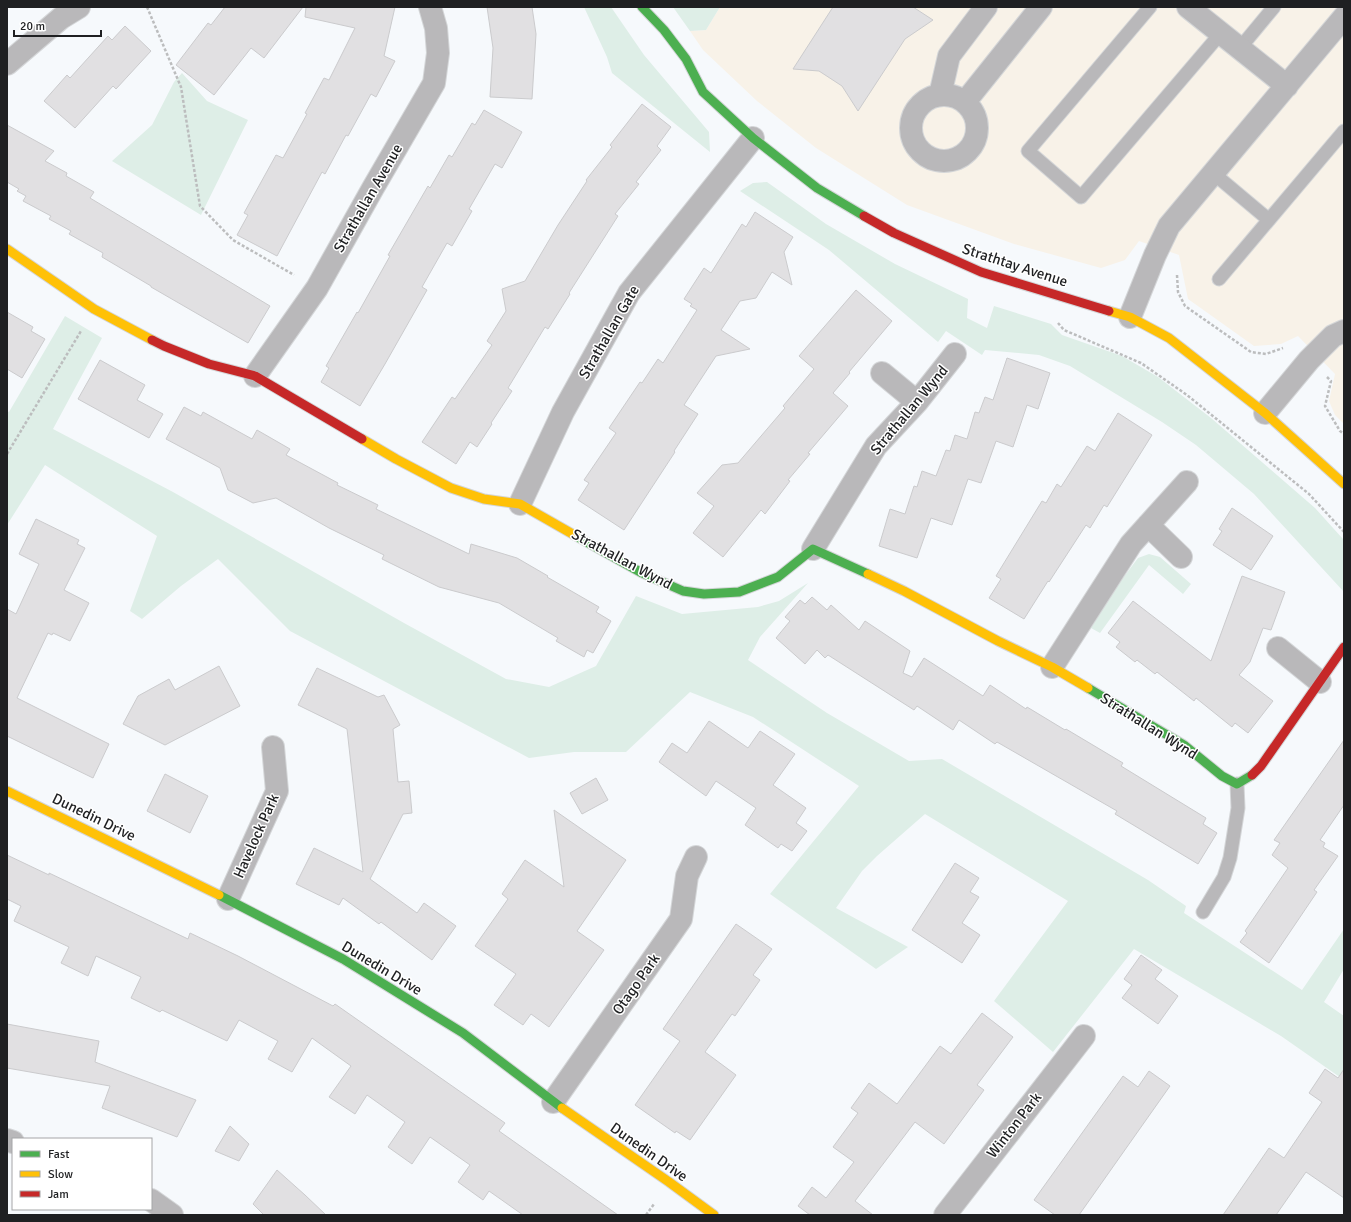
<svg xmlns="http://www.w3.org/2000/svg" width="1351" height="1222" font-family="Signika,sans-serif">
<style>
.medical{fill:#f8f2e8}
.green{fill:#deeee7}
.building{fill:#e1e0e2;stroke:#cbcbcd}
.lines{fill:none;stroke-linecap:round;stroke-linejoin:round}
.lane-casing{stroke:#d4d6d8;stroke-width:15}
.street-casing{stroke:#d4d6d8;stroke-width:24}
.fast-casing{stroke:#d4d6d8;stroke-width:11}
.slow-casing{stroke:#d4d6d8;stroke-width:11}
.jam-casing{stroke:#d4d6d8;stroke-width:11}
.path{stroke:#bcbdbe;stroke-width:2.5;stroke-dasharray:3 2;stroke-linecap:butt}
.lane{stroke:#b9b8ba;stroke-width:13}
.street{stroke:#b9b8ba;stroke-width:22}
.fast{stroke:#4caf50;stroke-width:9}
.slow{stroke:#ffc107;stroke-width:9}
.jam{stroke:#c62828;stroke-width:9}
.labels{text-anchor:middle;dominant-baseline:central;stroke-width:3;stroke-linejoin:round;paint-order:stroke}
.street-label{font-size:15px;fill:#1f2022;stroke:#fff}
</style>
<rect width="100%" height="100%" fill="#f6f9fc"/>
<path class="medical" d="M 720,7 L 1344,7 L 1344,424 L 1335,415 L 1329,401 L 1335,374 L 1298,336 L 1281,344 L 1254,346 L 1188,299 L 1179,255 L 1139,241 L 1125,260 L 1101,268 L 1014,244 L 907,205 L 816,148 L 757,101 L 703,50 L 690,31 L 706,30 Z"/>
<path class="green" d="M 584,7 L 611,7 L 644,55 L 709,132 L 710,152 L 612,73 L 607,57 Z
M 673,7 L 720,7 L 706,30 L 690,31 Z
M 182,73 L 207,101 L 248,120 L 201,215 L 112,161 L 152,125 L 174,82 Z
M 767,182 L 826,224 L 895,264 L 968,299 L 967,318 L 987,328 L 994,306 L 1051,324 L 1062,335 L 1122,356 L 1158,377 L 1211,418 L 1315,508 L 1343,539 L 1344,592 L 1254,494 L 1196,445 L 1162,422 L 1070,366 L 1039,355 L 985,350 L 982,355 L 946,331 L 938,342 L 829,250 L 740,191 L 753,183 Z
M 65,316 L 102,338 L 53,429 L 173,492 L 404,623 L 506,679 L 549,687 L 596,666 L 636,596 L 682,614 L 758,607 L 779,601 L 808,583 L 760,637 L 748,660 L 827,713 L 909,761 L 942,759 L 1148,880 L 1186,906 L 1184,913 L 1302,990 L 1344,929 L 1344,969 L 1324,1002 L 1344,1016 L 1344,1080 L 1281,1036 L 1134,949 L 1053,1052 L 994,1001 L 1068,901 L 925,814 L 877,856 L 862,871 L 836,908 L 908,947 L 876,969 L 770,894 L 859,786 L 753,717 L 690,692 L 626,752 L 574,752 L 529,758 L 290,631 L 218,559 L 181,586 L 142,619 L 130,611 L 157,536 L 45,465 L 7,525 L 7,411 L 9,412 Z
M 1149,554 L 1160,557 L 1191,584 L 1183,594 L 1149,565 L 1100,633 L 1091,628 L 1117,586 L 1138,558 Z"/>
<path class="building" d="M 225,7 L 303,7 L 264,58 L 251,48 L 214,95 L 176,65 L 208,23 L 211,25 Z
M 306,7 L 395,7 L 384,56 L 395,61 L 376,97 L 371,94 L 348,136 L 346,135 L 325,174 L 322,172 L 277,256 L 237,235 L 248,215 L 244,213 L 276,155 L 283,158 L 307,114 L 305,113 L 324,78 L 329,80 L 355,28 L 305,17 Z
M 487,7 L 532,7 L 536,34 L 532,99 L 490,97 L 493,48 Z
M 833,7 L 913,7 L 933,20 L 905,39 L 858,111 L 842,86 L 819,71 L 793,69 Z
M 125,26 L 151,51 L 116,89 L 113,86 L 75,128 L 44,101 L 67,75 L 70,78 L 108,36 L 112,40 Z
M 642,104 L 671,127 L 657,146 L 661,150 L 636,182 L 639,184 L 615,214 L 618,216 L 569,293 L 570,294 L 548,329 L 545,327 L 508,388 L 512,391 L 491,423 L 492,424 L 477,447 L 470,442 L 456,464 L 422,442 L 452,397 L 455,399 L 492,345 L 487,341 L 506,311 L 502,289 L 525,281 L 558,225 L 587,181 L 586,180 L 612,147 L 610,145 Z
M 484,110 L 522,132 L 502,168 L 495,164 L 469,209 L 472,211 L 452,246 L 447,243 L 422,287 L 427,290 L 385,364 L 360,406 L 321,382 L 329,368 L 326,366 L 357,312 L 358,313 L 390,256 L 388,255 L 428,186 L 430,188 L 449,155 L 452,157 L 472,123 L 475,125 Z
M 7,125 L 54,151 L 45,161 L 67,173 L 66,176 L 94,192 L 90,198 L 270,306 L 248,343 L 151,287 L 151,286 L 102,257 L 103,253 L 69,234 L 71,231 L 49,219 L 51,216 L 23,201 L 26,196 L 17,191 L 19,189 L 7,182 Z
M 755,212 L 793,237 L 784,252 L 792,285 L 772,272 L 756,298 L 740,301 L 721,330 L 750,349 L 716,356 L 684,405 L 698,414 L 674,451 L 675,452 L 624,530 L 578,500 L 589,483 L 584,480 L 616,433 L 609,428 L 640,382 L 642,383 L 658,359 L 663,363 L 697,310 L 690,306 L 692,304 L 684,299 L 704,268 L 711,273 L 742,224 L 746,227 Z
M 856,290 L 892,321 L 849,372 L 850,373 L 833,393 L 848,406 L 808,453 L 810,454 L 788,480 L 790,481 L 765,514 L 761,510 L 723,557 L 693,533 L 714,506 L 697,493 L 722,465 L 738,463 L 785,408 L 783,406 L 814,369 L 799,356 Z
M 7,312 L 33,327 L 31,331 L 45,339 L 22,378 L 7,369 Z
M 1007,358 L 1050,373 L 1038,409 L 1027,405 L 1013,447 L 996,441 L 981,483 L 968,479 L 952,525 L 931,518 L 917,558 L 879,546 L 890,509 L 905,514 L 914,486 L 917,487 L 922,471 L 936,476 L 946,450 L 950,451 L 955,435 L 967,439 L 975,412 L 979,413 L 985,397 L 993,400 Z
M 100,360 L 145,385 L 137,400 L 163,414 L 149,438 L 78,399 Z
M 184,407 L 201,416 L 203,412 L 252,439 L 257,430 L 290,449 L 286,455 L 338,483 L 337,485 L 378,505 L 376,509 L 469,554 L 471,544 L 517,558 L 548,576 L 547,577 L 599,607 L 596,612 L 611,621 L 593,653 L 587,650 L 584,657 L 556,641 L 558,638 L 499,603 L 439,587 L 382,559 L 384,555 L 329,528 L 276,498 L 253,503 L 228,490 L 220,468 L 166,439 Z
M 1118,413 L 1152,435 L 1107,507 L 1104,505 L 1090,528 L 1086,525 L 1049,582 L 1048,581 L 1024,619 L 989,598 L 1001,579 L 996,576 L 1042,501 L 1046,503 L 1057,484 L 1061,487 L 1087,446 L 1095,451 Z
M 1232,508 L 1273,536 L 1251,570 L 1213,545 L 1222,531 L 1219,529 Z
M 36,519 L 79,540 L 77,544 L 85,548 L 64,590 L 89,603 L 70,641 L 53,633 L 52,635 L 48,633 L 17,698 L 109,744 L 93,778 L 7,736 L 7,609 L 16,614 L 39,564 L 19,554 Z
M 1242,576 L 1285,592 L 1271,630 L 1263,628 L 1250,662 L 1239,675 L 1273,701 L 1248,733 L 1235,723 L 1232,727 L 1196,698 L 1194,701 L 1157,672 L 1155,674 L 1137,660 L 1135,662 L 1116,647 L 1120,642 L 1108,633 L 1133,601 L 1211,661 Z
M 812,597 L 827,610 L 831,605 L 859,630 L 865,621 L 910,651 L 903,673 L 912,677 L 924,658 L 983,696 L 990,685 L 1026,709 L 1027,707 L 1065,730 L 1066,729 L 1123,763 L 1121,766 L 1206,818 L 1203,824 L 1217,833 L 1198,864 L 1115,814 L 1117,811 L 997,742 L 995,744 L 959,720 L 953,730 L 917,706 L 914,710 L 828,655 L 825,658 L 817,650 L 805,664 L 776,638 L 790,621 L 785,617 L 800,600 L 805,604 Z
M 219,666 L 240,706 L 165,745 L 123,724 L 138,696 L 169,679 L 175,690 Z
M 317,668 L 378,697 L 384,695 L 400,725 L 393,729 L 398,782 L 409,781 L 412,813 L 403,814 L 370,879 L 417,913 L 424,903 L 456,926 L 432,960 L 381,922 L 379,924 L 343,898 L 339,905 L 296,884 L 314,848 L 363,872 L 347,729 L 298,705 Z
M 709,721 L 748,748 L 760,731 L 795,754 L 773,785 L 806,808 L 796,823 L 807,831 L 792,851 L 781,844 L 778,848 L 745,825 L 756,808 L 716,781 L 706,796 L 659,762 L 672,743 L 687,753 Z
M 1344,740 L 1344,805 L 1320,840 L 1325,843 L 1323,847 L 1338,856 L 1314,890 L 1317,892 L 1269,963 L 1240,942 L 1247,933 L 1245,931 L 1288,868 L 1272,855 L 1280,843 L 1274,840 Z
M 165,774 L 208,796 L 190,833 L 147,811 Z
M 596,778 L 608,800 L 582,814 L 570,793 Z
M 554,810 L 626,860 L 577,931 L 604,950 L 549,1027 L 531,1014 L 523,1025 L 494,1005 L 516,974 L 475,946 L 508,899 L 502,894 L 525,860 L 564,887 Z
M 7,855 L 49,875 L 49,873 L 188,939 L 190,933 L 238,956 L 333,1006 L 335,1004 L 505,1123 L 499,1131 L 618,1215 L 523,1215 L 489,1191 L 483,1200 L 458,1182 L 470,1165 L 430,1137 L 412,1164 L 388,1147 L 405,1122 L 367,1095 L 355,1114 L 329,1097 L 351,1066 L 312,1038 L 292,1072 L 268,1059 L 278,1041 L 239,1020 L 227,1041 L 162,1010 L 160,1012 L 131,998 L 141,977 L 96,956 L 88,976 L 61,963 L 69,947 L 14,921 L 21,906 L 7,899 Z
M 955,863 L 979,878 L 970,892 L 979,897 L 962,923 L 980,935 L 962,963 L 912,930 Z
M 736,924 L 772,949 L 753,975 L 760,980 L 735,1016 L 732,1014 L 705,1052 L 736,1075 L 690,1140 L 676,1131 L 675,1133 L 635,1105 L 680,1041 L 663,1029 Z
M 1141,955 L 1162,970 L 1155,979 L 1178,996 L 1158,1024 L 1122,998 L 1132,985 L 1124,979 Z
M 982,1013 L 1013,1037 L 977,1085 L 984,1090 L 944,1144 L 915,1122 L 855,1201 L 873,1215 L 810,1215 L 798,1206 L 812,1187 L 826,1198 L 854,1162 L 833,1147 L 858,1113 L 851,1108 L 869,1083 L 897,1104 L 940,1046 L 951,1054 Z
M 7,1024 L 99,1041 L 95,1062 L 196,1100 L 177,1137 L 102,1108 L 110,1086 L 7,1068 Z
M 1325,1069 L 1338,1078 L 1344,1069 L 1344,1198 L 1306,1172 L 1276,1215 L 1223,1215 L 1269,1148 L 1284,1158 L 1322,1102 L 1309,1093 Z
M 1149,1071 L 1170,1086 L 1079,1215 L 1055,1215 L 1034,1200 L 1123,1076 L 1138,1087 Z
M 230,1126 L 249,1144 L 239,1161 L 215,1151 Z
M 277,1170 L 305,1195 L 326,1215 L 264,1215 L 253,1204 Z"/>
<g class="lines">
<g class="lane-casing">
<path id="lane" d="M 1150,7 L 1028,151 L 1081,197 L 1221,33
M 1240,48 L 1274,7
M 1213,173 L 1269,220
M 1219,279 L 1344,131
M 1203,912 L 1224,877 L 1230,858 L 1238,808 L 1237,784"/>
</g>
<g class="street-casing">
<path id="street" d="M 1188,7 L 1287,86
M 7,64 L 61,18 L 79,7
M 940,95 L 949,56 L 986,7
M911 128a33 33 0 1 1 66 0a33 33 0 1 1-66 0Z
M 965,102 L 1041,7
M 1130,317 L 1155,255 L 1169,226 L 1344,17
M 882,373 L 917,402
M 255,376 L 317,288 L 373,188 L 434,83 L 438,53 L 436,28 L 430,7
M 1265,413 L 1309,360 L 1333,336 L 1344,331
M 520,504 L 563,412 L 629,293 L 753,138
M 1148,525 L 1181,557
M 813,549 L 876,446 L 917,402 L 955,354
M 1278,648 L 1320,682
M 1052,667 L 1131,544 L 1187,482
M 228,899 L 277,791 L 273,747
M 553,1102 L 681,919 L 687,876 L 696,857
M 7,1140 L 13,1142
M 151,1200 L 172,1215
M 945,1215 L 1084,1036"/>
</g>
<g class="fast-casing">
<path id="fast" d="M 642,7 L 664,30 L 686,59 L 703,92 L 753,138 L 817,188 L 864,216
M 576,536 L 642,573 L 683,591 L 704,594 L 739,592 L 778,577 L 813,549 L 868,574
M 1088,688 L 1184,745 L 1222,776 L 1237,784 L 1252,775
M 219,895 L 343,959 L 463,1033 L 562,1108"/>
</g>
<g class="slow-casing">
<path id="slow" d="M 7,249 L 94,309 L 152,340
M 1109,311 L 1130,317 L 1169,338 L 1265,413 L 1344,484
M 362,439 L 396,459 L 451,488 L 484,499 L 520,504 L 576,536
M 868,574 L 904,591 L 998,641 L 1052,667 L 1088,688
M 7,791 L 219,895
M 562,1108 L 669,1182 L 714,1215"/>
</g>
<g class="jam-casing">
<path id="jam" d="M 864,216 L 894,233 L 981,272 L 1109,311
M 152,340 L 164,346 L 209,364 L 255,376 L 362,439
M 1252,775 L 1261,766 L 1344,647"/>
</g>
<path class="path" d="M 147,7 L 181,87 L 200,206 L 233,240 L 294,275
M 1177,275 L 1178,292 L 1185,306 L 1251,352 L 1266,354 L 1283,348
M 1058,323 L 1064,330 L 1141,363 L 1187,395 L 1309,494 L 1344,532
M 1327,377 L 1331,381 L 1325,406 L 1340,431 L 1344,434
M 7,454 L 81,331
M 646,1215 L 654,1204"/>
<use href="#lane" class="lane"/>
<use href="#street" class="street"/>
<use href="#fast" class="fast"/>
<use href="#slow" class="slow"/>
<use href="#jam" class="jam"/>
</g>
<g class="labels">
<g class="street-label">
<text transform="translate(368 198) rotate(-60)">Strathallan Avenue</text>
<text transform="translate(1015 265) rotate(18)">Strathtay Avenue</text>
<text transform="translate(609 332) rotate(-60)">Strathallan Gate</text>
<text transform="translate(909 410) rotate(-50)">Strathallan Wynd</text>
<text transform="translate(622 559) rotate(28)">Strathallan Wynd</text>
<text transform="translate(1149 726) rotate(32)">Strathallan Wynd</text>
<text transform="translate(94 817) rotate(26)">Dunedin Drive</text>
<text transform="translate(256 836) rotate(-66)">Havelock Park</text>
<text transform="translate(382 968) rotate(31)">Dunedin Drive</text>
<text transform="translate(636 984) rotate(-55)">Otago Park</text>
<text transform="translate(1014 1125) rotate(-52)">Winton Park</text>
<text transform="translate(649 1152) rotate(35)">Dunedin Drive</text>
</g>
</g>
<rect width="1351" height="1222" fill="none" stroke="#1f2022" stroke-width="16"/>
<rect x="12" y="1138" width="140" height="72" fill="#ffffff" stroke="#a5a6a7"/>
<rect x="20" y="1151" width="20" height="6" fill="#4caf50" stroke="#a5a6a7"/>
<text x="48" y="1158" font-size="12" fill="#1f2022">Fast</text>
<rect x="20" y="1171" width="20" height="6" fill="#ffc107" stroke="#a5a6a7"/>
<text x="48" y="1178" font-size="12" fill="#1f2022">Slow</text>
<rect x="20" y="1191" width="20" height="6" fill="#c62828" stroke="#a5a6a7"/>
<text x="48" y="1198" font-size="12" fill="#1f2022">Jam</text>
<path d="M14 30v6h87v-6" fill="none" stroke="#1f2022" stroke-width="2"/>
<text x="20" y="30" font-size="12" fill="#1f2022" stroke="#ffffff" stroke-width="3" paint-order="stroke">20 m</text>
</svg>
